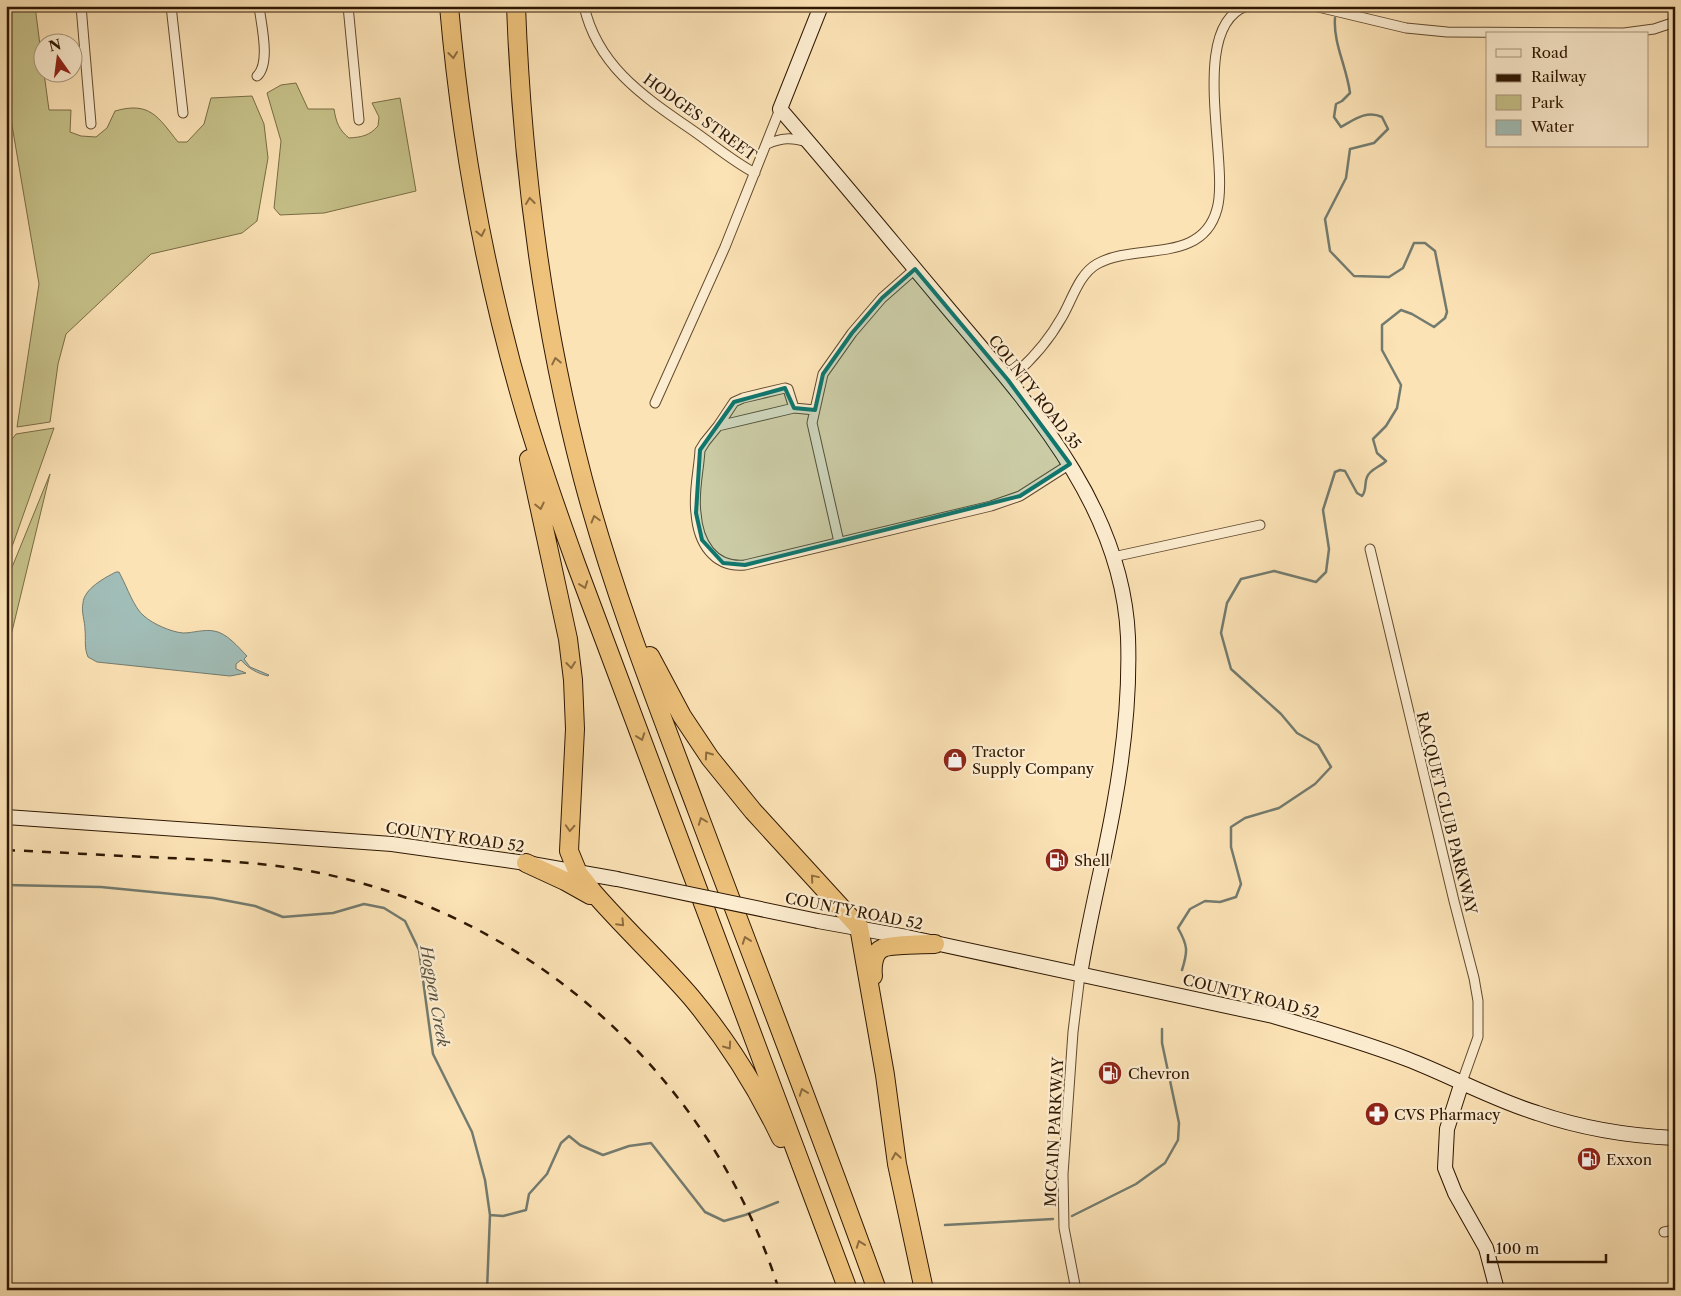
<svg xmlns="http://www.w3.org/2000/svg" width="1681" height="1296" font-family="'Libre Caslon Text',serif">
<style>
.green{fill:#c6c189;stroke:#7a6c46}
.water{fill:#a1bdb7;stroke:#737b6f}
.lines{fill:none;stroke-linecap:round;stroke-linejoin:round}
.stream{stroke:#737b6f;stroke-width:2.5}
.street-casing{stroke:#624a2f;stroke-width:11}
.secondary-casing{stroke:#2e1702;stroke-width:16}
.highway-casing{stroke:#2e1702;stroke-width:20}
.street{stroke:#fdedd0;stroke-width:9}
.secondary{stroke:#fdedd0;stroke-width:14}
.highway{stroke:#eec27b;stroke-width:18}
.rail{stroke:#2e1702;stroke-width:2.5;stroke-dasharray:9 9;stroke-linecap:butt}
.secondary-bridge-casing{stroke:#2e1702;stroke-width:16;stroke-linecap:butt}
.secondary-bridge{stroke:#fdedd0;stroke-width:14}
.oneway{stroke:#8e6c3e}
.marked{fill:#0f766e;fill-opacity:0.2;stroke:#0f766e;stroke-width:4;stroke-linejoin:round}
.labels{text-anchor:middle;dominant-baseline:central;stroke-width:4.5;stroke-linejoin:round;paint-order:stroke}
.street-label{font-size:15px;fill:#2e1702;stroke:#fdedd0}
.poi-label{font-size:15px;fill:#2e1702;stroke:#fdedd0;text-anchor:start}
.water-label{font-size:16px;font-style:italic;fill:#565141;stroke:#fdedd0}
</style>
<rect width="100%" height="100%" fill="#fce3b6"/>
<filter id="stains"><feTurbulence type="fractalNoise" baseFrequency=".004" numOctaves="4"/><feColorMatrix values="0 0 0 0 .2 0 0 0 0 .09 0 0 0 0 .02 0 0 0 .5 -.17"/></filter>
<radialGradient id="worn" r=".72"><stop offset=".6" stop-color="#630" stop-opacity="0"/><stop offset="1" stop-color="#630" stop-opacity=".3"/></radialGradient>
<path class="green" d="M 6,6 L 35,6 L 42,61 L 42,72 L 44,73 L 49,110 L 71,110 L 70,132 L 81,136 L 96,137 L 107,128 L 115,111 C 150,101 158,117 178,142 L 187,142 L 204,124 L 211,98 L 252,96 L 264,124 L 268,158 L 257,221 L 242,233 L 151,254 L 66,334 L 58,364 L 50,422 L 17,427 L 39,284 L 6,90 Z
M 296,83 L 308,109 L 334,109 C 336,122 339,130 349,138 C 362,137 369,136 378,126 L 379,117 L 372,103 L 400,98 L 416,191 L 324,213 L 280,215 L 274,208 L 281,141 L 267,93 L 281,85 Z
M 54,428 L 13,544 L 6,559 L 6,447 L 16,434 Z
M 50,474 L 8,648 L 6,650 L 6,582 Z"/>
<path class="water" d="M 116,572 L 119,572 L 121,576 C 127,587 134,608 144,616 C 153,624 171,632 183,633 C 193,633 204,629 214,631 C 227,633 238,647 247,656 L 244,659 L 250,667 L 269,675 L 268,676 C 257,673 249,669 241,660 L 236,664 L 236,669 L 246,673 L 230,676 L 97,662 L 88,657 C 84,648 86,640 85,630 C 85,621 81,612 83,603 C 84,589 104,578 116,572 Z"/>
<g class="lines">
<path class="stream" d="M 6,885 L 101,887 L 213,898 L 255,906 L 283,917 L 333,913 L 364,904 L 384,908 L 405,921 L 419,950 L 433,1054 L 472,1132 L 485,1180 L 490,1215 L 503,1216 L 526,1210 L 529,1194 L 547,1174 L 561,1143 L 569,1136 L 580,1145 L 603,1155 L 629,1146 L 651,1143 L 705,1212 L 724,1221 L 745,1215 L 778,1202
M 1182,970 C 1188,951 1188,946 1178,928 L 1190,909 L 1205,901 L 1220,902 L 1236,897 L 1241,884 L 1231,847 L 1231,827 L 1245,818 L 1279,808 L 1315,784 L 1331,767 L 1318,745 L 1297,733 L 1281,714 L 1231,669 L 1221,633 L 1227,603 L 1241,579 L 1274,571 L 1316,582 L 1326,572 L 1329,549 L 1323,510 L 1335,472 L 1340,470 L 1345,471 L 1357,493 L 1362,496 C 1367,490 1364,484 1367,477 C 1370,469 1380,467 1386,461 L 1377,453 L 1373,439 L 1386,426 L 1397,408 L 1401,385 L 1382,350 L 1382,325 L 1401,310 L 1412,314 L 1434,327 L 1445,318 L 1447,312 L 1435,251 L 1425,243 L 1414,243 L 1403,268 L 1389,277 L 1354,276 L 1330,251 L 1325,219 L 1346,178 L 1350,149 L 1374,143 L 1388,129 L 1382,117 C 1367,110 1355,119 1341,127 L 1334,117 L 1336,104 L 1342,101 L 1350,93 C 1347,68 1333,43 1335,18
M 1072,1216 L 1136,1184 L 1165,1163 L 1178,1140 L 1179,1123 L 1162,1043 L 1162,1029
M 945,1225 L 1053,1219
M 487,1290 L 490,1215"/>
<g class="street-casing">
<path id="street" d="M 81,6 L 91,124
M 171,6 L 183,113
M 348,6 L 359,120
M 584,6 C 598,68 646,98 695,132 C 715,146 734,162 755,173
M 1314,6 L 1406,28 L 1447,32 L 1624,33 L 1654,29 L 1675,22
M 257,76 C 271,63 261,24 259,6
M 767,144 C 781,138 791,137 807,142
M 1008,380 C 1029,363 1049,340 1062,317 C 1072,300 1079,274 1097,264 C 1136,242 1202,265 1217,209 C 1230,164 1187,26 1247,6
M 655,403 L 725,247 L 780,109
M 815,410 L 794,408 L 718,426 L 705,442 L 700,450 C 699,470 693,493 696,513 C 698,542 713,568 745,565 L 991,506 L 1020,496 L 1070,464
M 718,426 L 734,402 L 743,398 L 785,388 L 788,389 L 794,408
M 839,542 L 812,423 L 823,374 L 852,333 L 882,298 L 915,269
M 1370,549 L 1454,901 L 1474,978 L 1478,1001 L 1478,1037 L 1462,1082
M 1113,557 L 1260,525
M 1664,1232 L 1675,1230
M 1076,1290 L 1064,1228 L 1063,1174 L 1073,1032 L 1080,975"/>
</g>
<g class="secondary-casing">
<path id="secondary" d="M 821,6 L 780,109 C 833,170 884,232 936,294 C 1020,395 1122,499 1128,637 C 1130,693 1124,750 1114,805 C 1104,862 1089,918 1080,975
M 6,817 L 392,844 L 526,863 L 617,879
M 818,921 L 907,937 L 1273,1016 C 1318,1029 1363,1042 1407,1059 C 1451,1076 1492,1099 1537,1113 C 1581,1128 1628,1136 1675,1138
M 1462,1082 L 1447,1129 L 1445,1168 L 1455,1193 L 1486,1248 L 1497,1290"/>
</g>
<g class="highway-casing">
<path id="highway" d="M 449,6 C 461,144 486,280 525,412 C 540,463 558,514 576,564 L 848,1290
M 516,6 C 522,167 542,323 583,479 C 613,592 656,701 697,810 C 757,970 819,1129 877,1290
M 529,459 L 568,639 L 573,680 L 575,729 L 569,851 L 578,873 L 593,892 C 624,928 660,961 691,997 C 727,1040 757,1088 781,1138
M 650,656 L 682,716 L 710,758 L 753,811 L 859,927 L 885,1075 L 897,1164 L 924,1290
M 526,863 L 565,881 L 590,895
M 873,976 C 872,967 873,952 883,948 C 889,945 926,944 935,944"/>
</g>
<use href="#street" class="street"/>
<use href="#secondary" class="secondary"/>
<use href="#highway" class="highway"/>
<path class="rail" d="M 6,850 C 53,852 100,855 147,857 C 195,859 243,861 292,868 C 519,903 710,1071 779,1290"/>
<g class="secondary-bridge-casing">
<path id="secondary-bridge" d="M 617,879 L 818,921"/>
</g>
<use href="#secondary-bridge" class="secondary-bridge"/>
</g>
<defs><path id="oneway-chevron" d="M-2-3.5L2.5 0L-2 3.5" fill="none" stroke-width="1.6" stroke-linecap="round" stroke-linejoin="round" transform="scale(1.25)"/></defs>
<g class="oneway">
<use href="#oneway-chevron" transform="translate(453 55) rotate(83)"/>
<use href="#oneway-chevron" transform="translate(530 201) rotate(-97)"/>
<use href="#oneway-chevron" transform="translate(481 233) rotate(78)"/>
<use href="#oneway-chevron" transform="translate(556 361) rotate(-102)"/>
<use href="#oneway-chevron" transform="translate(540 506) rotate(77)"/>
<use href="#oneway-chevron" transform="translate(595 519) rotate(-106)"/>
<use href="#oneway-chevron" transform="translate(584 585) rotate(70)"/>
<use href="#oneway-chevron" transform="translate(571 665) rotate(83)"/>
<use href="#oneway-chevron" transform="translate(641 737) rotate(70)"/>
<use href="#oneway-chevron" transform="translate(708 755) rotate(-125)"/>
<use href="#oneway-chevron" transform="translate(702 821) rotate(-111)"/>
<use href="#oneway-chevron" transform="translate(570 828) rotate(93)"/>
<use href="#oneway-chevron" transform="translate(814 878) rotate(-130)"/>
<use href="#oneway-chevron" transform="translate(621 923) rotate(46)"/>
<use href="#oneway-chevron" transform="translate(746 940) rotate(-110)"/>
<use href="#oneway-chevron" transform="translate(728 1046) rotate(55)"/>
<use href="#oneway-chevron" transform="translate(803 1092) rotate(-110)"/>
<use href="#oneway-chevron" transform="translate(896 1156) rotate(-99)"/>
<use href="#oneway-chevron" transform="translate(860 1244) rotate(-110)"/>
</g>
<path class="marked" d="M 915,269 L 1008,380 L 1070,464 L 1020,496 L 745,565 L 723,563 L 702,540 L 696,513 L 700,450 L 734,402 L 785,388 L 794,408 L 815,410 L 823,374 L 852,333 L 882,298 Z"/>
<defs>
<g id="shop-disc" transform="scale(1.25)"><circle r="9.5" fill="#8f2418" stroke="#fdedd0"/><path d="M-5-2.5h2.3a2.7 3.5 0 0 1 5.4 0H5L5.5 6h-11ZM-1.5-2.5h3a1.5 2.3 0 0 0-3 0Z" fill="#fff"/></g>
<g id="fuel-disc" transform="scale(1.25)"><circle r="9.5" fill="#8f2418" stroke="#fdedd0"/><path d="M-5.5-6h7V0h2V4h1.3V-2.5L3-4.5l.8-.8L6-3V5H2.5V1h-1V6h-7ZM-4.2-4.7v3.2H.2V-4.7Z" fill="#fff"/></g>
<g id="pharmacy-disc" transform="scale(1.25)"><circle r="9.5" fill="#8f2418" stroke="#fdedd0"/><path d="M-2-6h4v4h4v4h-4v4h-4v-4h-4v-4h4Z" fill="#fff"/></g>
</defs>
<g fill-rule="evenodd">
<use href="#shop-disc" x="955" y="760"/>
<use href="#fuel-disc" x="1057" y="860"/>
<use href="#fuel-disc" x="1110" y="1073"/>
<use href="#pharmacy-disc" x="1377" y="1114"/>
<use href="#fuel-disc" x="1589" y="1159"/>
</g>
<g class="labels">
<g class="street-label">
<text transform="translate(700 117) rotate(36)">HODGES STREET</text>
<text transform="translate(1035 392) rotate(52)">COUNTY ROAD 35</text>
<text transform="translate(1447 813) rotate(76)">RACQUET CLUB PARKWAY</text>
<text transform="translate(455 837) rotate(8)">COUNTY ROAD 52</text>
<text transform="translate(854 911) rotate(11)">COUNTY ROAD 52</text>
<text transform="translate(1251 996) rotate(14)">COUNTY ROAD 52</text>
<text transform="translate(1054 1132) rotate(-87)">MCCAIN PARKWAY</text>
</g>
<g class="poi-label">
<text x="972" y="751">Tractor<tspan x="972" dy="17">Supply Company</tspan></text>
<text x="1074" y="860">Shell</text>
<text x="1128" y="1073">Chevron</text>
<text x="1394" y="1114">CVS Pharmacy</text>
<text x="1606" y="1159">Exxon</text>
</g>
<g class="water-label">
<text transform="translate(435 996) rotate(80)">Hogpen Creek</text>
</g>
</g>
<rect width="1681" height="1296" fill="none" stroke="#fce3b6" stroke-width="25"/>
<rect x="8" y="8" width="1666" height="1281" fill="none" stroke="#2e1702" stroke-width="2.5"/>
<rect x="12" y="12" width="1656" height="1271" fill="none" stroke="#2e1702"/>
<rect x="1486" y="32" width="162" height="115" fill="#fdedd0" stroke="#aa977e"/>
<rect x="1496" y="49" width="25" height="8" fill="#fdedd0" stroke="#aa977e"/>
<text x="1531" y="58" font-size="15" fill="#2e1702">Road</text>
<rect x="1496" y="74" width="25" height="8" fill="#2e1702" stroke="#aa977e"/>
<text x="1531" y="82" font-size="15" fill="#2e1702">Railway</text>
<rect x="1496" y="95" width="25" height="15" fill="#c6c189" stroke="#aa977e"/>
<text x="1531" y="108" font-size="15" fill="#2e1702">Park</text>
<rect x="1496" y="120" width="25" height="15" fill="#a1bdb7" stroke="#aa977e"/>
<text x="1531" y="132" font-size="15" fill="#2e1702">Water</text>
<g transform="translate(58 58) rotate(346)"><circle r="24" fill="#fdedd0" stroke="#aa977e"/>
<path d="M0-4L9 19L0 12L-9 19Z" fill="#8f2418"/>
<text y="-8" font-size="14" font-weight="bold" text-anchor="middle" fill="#2e1702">N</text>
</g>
<path d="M1488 1254v8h118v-8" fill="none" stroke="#2e1702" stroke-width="2.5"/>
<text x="1496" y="1254" font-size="15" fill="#2e1702" stroke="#fdedd0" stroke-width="4" paint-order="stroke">100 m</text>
<rect width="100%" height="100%" filter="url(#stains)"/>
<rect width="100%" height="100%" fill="url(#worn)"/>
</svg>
